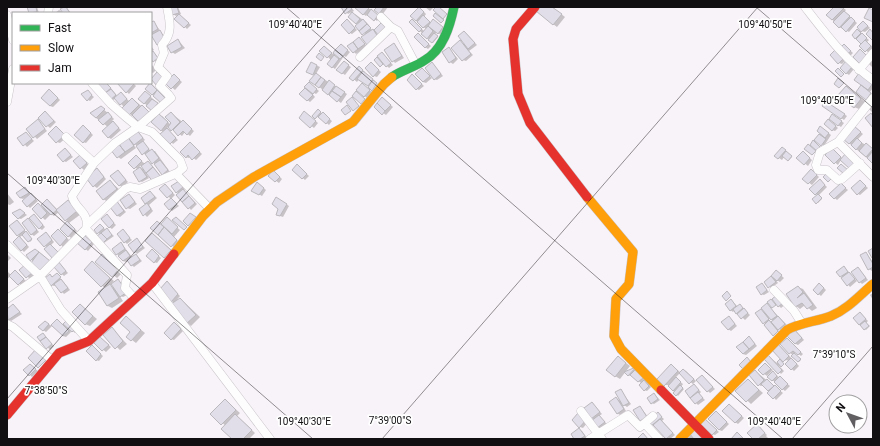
<svg xmlns="http://www.w3.org/2000/svg" width="880" height="446" font-family="Roboto,sans-serif">
<style>
.shadow{fill:#0003;fill-rule:evenodd}
.building{fill:#e1dee9;stroke:#bbb8bd}
.lines{fill:none;stroke-linecap:round;stroke-linejoin:round}
.street-casing{stroke:#c8c4c8;stroke-width:9}
.fast-casing{stroke:#c8c4c8;stroke-width:10}
.slow-casing{stroke:#c8c4c8;stroke-width:10}
.jam-casing{stroke:#c8c4c8;stroke-width:10}
.street{stroke:#fefdfe;stroke-width:8}
.fast{stroke:#30b455;stroke-width:9}
.slow{stroke:#ff9f0a;stroke-width:9}
.jam{stroke:#e5322d;stroke-width:9}
.ticks{fill:none;stroke:#110f12;stroke-width:1;stroke-opacity:0.45}
.ticks-label{font-size:10px;text-anchor:middle;fill:#110f12;stroke:#fff;stroke-width:3.5;stroke-linejoin:round;paint-order:stroke}
</style>
<rect width="100%" height="100%" fill="#f8f3f8"/>
<path class="shadow" d="M 28,7 L 37,7 L 39,13 L 30,13 Z
M 60,7 L 66,7 L 71,13 L 64,13 L 63,9 Z
M 171,7 L 178,7 L 181,14 L 176,16 L 173,14 Z
M 342,7 L 351,7 L 354,11 L 348,14 Z
M 355,7 L 367,7 L 380,17 L 377,21 L 368,14 L 366,16 L 363,14 Z
M 378,7 L 388,7 L 382,15 L 375,10 Z
M 425,7 L 434,7 L 430,11 Z
M 542,7 L 552,7 L 565,17 L 557,27 L 553,24 Z
M 835,7 L 842,7 L 846,10 L 844,12 L 857,23 L 849,32 L 839,27 L 828,15 Z
M 59,10 L 64,13 L 55,13 Z
M 422,10 L 426,14 L 424,17 L 431,23 L 445,29 L 441,35 L 437,32 L 435,34 L 438,37 L 433,43 L 410,22 L 412,20 L 415,22 L 424,31 L 426,29 L 416,21 Z
M 355,14 L 366,22 L 370,26 L 367,24 L 366,26 L 374,31 L 381,24 L 389,31 L 376,33 L 380,38 L 366,35 L 357,23 Z
M 182,17 L 191,25 L 187,29 L 185,27 Z
M 154,22 L 168,42 L 160,46 L 151,34 L 151,24 Z
M 349,22 L 357,30 L 352,34 L 350,33 Z
M 866,24 L 870,28 L 865,32 L 862,31 Z
M 858,31 L 869,40 L 867,42 L 873,47 L 869,53 L 861,46 L 863,44 L 856,38 Z
M 465,32 L 477,45 L 469,51 L 473,55 L 466,61 L 463,60 L 460,42 L 466,45 Z
M 418,34 L 431,46 L 428,49 L 425,47 Z
M 359,38 L 367,46 L 356,54 L 354,52 Z
M 178,40 L 185,48 L 175,54 L 172,52 Z
M 394,44 L 404,58 L 395,63 L 385,50 Z
M 341,45 L 350,52 L 346,57 L 344,56 L 335,69 L 328,64 L 331,60 L 328,57 L 327,49 L 333,54 ZM 335,54 L 341,58 L 340,59 L 333,56 Z
M 844,45 L 853,53 L 850,56 L 847,54 Z
M 151,46 L 154,50 L 152,51 L 160,60 L 156,62 L 151,57 Z
M 449,48 L 458,59 L 453,64 L 450,62 Z
M 835,52 L 845,61 L 842,64 L 839,63 Z
M 382,53 L 393,65 L 389,68 L 385,64 L 380,66 L 383,62 Z
M 873,58 L 873,68 L 868,63 Z
M 311,63 L 320,67 L 316,74 L 347,94 L 341,103 L 311,81 L 315,75 L 307,72 Z
M 432,63 L 443,76 L 437,80 L 434,79 Z
M 151,64 L 156,70 L 153,73 L 151,72 Z
M 346,64 L 351,67 L 345,75 L 338,70 Z
M 849,64 L 854,69 L 849,75 L 846,73 Z
M 373,65 L 381,72 L 377,77 L 374,76 Z
M 361,69 L 365,72 L 364,73 L 375,81 L 370,86 L 359,79 L 357,82 L 351,77 Z
M 425,71 L 432,78 L 426,83 L 423,82 Z
M 174,75 L 182,82 L 175,90 L 167,83 Z
M 413,75 L 424,86 L 419,90 L 417,89 Z
M 101,83 L 107,83 L 118,97 L 121,93 L 130,102 L 133,99 L 151,114 L 132,116 L 130,114 L 116,98 L 112,101 L 109,100 Z
M 118,83 L 133,83 L 136,86 L 129,94 Z
M 309,83 L 319,91 L 316,94 L 309,90 L 315,97 L 310,102 L 300,94 Z
M 873,83 L 873,88 L 870,92 L 873,95 L 869,100 L 857,92 L 863,85 Z
M 150,84 L 153,85 L 167,100 L 161,102 L 146,88 Z
M 365,86 L 372,92 L 367,98 L 357,90 Z
M 850,90 L 865,102 L 859,109 L 854,107 Z
M 52,92 L 60,100 L 53,107 L 50,106 Z
M 88,92 L 94,97 L 90,101 L 88,100 Z
M 146,92 L 160,106 L 155,112 L 144,103 Z
M 385,100 L 393,107 L 386,115 L 375,107 Z
M 825,102 L 847,116 L 844,120 L 823,105 Z
M 873,103 L 873,113 L 867,107 Z
M 101,107 L 110,115 L 114,119 L 112,121 L 121,130 L 111,139 L 108,137 L 108,127 L 96,118 Z
M 319,111 L 332,121 L 329,125 L 319,116 L 316,118 Z
M 45,113 L 56,122 L 50,128 L 39,118 Z
M 171,113 L 194,131 L 190,136 L 185,132 L 182,136 L 169,126 L 166,129 L 178,140 L 173,144 L 161,130 L 162,116 L 171,125 L 173,123 Z
M 307,114 L 318,123 L 314,128 L 300,117 Z
M 835,117 L 844,123 L 841,127 L 838,125 Z
M 38,121 L 47,131 L 37,139 L 28,129 Z
M 831,122 L 838,128 L 835,131 L 832,130 Z
M 57,127 L 67,137 L 60,143 L 57,142 Z
M 86,128 L 93,135 L 86,143 L 83,142 Z
M 823,129 L 831,135 L 824,146 L 816,140 Z
M 857,129 L 863,134 L 857,140 L 873,149 L 873,163 L 844,139 Z
M 136,130 L 145,140 L 142,142 L 151,151 L 155,151 L 170,172 L 166,176 L 146,154 L 143,154 L 138,146 L 132,143 L 136,148 L 121,159 L 118,157 L 127,138 L 132,141 Z
M 26,133 L 34,141 L 27,147 L 19,138 Z
M 193,145 L 202,154 L 196,160 L 191,156 L 189,158 L 186,157 Z
M 65,149 L 73,157 L 66,162 L 64,161 Z
M 784,150 L 792,157 L 789,160 L 784,157 L 782,160 L 776,156 Z
M 834,150 L 842,158 L 838,165 L 826,155 Z
M 805,154 L 812,160 L 808,166 L 798,158 Z
M 80,156 L 89,165 L 84,170 L 74,161 Z
M 136,156 L 145,164 L 148,162 L 150,163 L 163,179 L 155,182 L 142,165 L 139,167 L 143,169 L 149,178 L 142,182 L 140,181 L 138,169 L 135,168 Z
M 299,167 L 309,176 L 305,180 L 294,170 Z
M 99,171 L 106,179 L 97,188 L 94,186 Z
M 118,171 L 128,182 L 122,187 L 119,185 Z
M 814,172 L 819,177 L 812,185 L 804,179 Z
M 276,173 L 282,179 L 279,183 L 269,176 Z
M 820,180 L 827,187 L 819,195 L 822,199 L 818,203 L 814,199 L 818,196 L 811,189 Z
M 110,181 L 121,191 L 108,202 L 103,199 Z
M 860,181 L 868,188 L 860,195 L 858,194 Z
M 179,182 L 186,189 L 183,190 L 197,204 L 191,210 L 177,192 Z
M 165,185 L 175,195 L 171,199 L 179,206 L 172,211 L 170,209 L 171,199 L 161,189 Z
M 260,185 L 266,190 L 262,196 L 253,191 Z
M 843,186 L 848,190 L 837,200 L 830,194 Z
M 25,188 L 38,201 L 30,208 L 28,206 L 27,197 L 23,199 L 20,198 Z
M 150,192 L 157,198 L 149,205 L 153,211 L 147,217 L 140,209 L 147,204 Z
M 7,193 L 14,202 L 10,205 L 7,204 Z
M 129,195 L 137,204 L 130,209 L 127,208 Z
M 276,198 L 289,206 L 283,217 L 280,216 L 280,208 Z
M 47,200 L 58,210 L 69,201 L 81,214 L 69,223 L 77,231 L 71,238 L 61,229 L 68,222 L 59,212 L 54,216 L 51,214 L 45,220 L 34,209 L 38,205 L 45,209 Z
M 116,201 L 126,212 L 120,217 L 118,216 Z
M 23,212 L 27,215 L 21,219 L 18,218 Z
M 34,215 L 45,227 L 42,230 L 39,228 Z
M 107,216 L 116,225 L 112,229 L 109,227 Z
M 28,219 L 39,232 L 34,236 L 31,234 Z
M 167,219 L 180,230 L 174,237 L 179,242 L 174,247 L 172,246 L 161,225 Z
M 17,221 L 32,240 L 30,242 L 23,235 L 20,237 L 29,247 L 24,252 L 14,242 L 20,237 L 10,226 Z
M 101,226 L 114,236 L 104,243 L 101,235 L 95,230 Z
M 123,231 L 132,240 L 127,244 L 125,242 Z
M 61,232 L 69,240 L 63,247 L 61,245 Z
M 153,234 L 175,253 L 169,259 Z
M 48,235 L 54,242 L 51,245 L 61,255 L 45,246 L 39,240 Z
M 84,235 L 94,244 L 88,251 L 77,242 Z
M 137,240 L 145,248 L 137,254 L 135,252 Z
M 121,243 L 132,257 L 136,255 L 142,261 L 134,267 L 128,261 L 126,262 L 123,261 L 113,249 Z
M 38,251 L 52,263 L 43,271 L 27,256 Z
M 154,252 L 161,258 L 157,263 L 154,262 Z
M 866,253 L 873,262 L 872,271 L 869,269 Z
M 7,254 L 11,258 L 7,262 Z
M 102,255 L 123,272 L 117,278 L 97,262 Z
M 58,262 L 68,273 L 64,276 L 54,266 Z
M 92,262 L 114,281 L 109,286 L 116,289 L 118,280 L 129,294 L 123,297 L 119,295 L 123,301 L 112,308 L 108,306 L 99,292 L 106,288 L 102,286 Z
M 844,267 L 857,281 L 850,287 L 838,272 Z
M 858,268 L 868,280 L 862,284 L 860,282 Z
M 21,270 L 35,274 L 30,279 Z
M 7,271 L 11,275 L 15,271 L 26,281 L 21,285 L 11,276 L 7,279 Z
M 776,271 L 784,278 L 780,282 L 775,279 L 778,283 L 771,288 L 765,282 Z
M 57,274 L 70,290 L 64,294 L 56,285 L 54,286 L 51,285 L 50,275 L 53,277 Z
M 167,283 L 180,296 L 175,302 L 180,299 L 184,302 L 200,317 L 191,326 L 187,323 L 175,303 L 171,301 Z
M 762,284 L 769,292 L 764,295 L 761,294 Z
M 822,286 L 826,290 L 821,296 L 814,290 Z
M 798,287 L 803,289 L 817,308 L 812,311 L 805,305 L 800,309 L 796,306 L 788,294 Z
M 873,293 L 873,300 L 870,295 Z
M 778,296 L 786,304 L 781,308 L 779,306 Z
M 731,300 L 738,307 L 741,306 L 750,315 L 745,320 L 735,310 L 733,312 L 730,310 Z
M 13,305 L 22,314 L 11,321 L 7,318 L 7,310 Z
M 80,305 L 97,319 L 90,326 L 85,324 Z
M 767,305 L 788,326 L 782,331 L 776,327 L 780,333 L 764,323 L 761,310 L 766,313 ZM 768,318 L 774,321 L 772,323 Z
M 860,313 L 868,321 L 866,323 L 870,326 L 866,330 L 854,318 Z
M 729,317 L 737,326 L 731,331 L 728,329 Z
M 126,318 L 145,333 L 136,343 L 132,340 L 132,332 Z
M 57,320 L 64,325 L 67,321 L 78,330 L 75,333 L 69,328 L 71,332 L 66,337 L 63,336 Z
M 45,322 L 52,326 L 46,332 L 43,330 Z
M 175,323 L 183,331 L 174,340 L 171,339 Z
M 112,329 L 127,344 L 120,350 L 104,335 Z
M 796,331 L 804,340 L 798,345 L 794,343 Z
M 43,334 L 54,346 L 50,350 L 39,337 Z
M 101,338 L 111,347 L 106,352 L 95,343 Z
M 751,339 L 757,346 L 746,355 L 743,354 Z
M 787,339 L 803,354 L 801,356 L 796,352 L 794,354 L 801,360 L 799,362 L 782,344 Z
M 780,346 L 799,366 L 794,371 L 786,364 L 788,361 L 787,360 L 784,361 Z
M 94,348 L 103,356 L 99,361 L 96,360 Z
M 768,356 L 777,363 L 780,361 L 780,366 L 778,365 L 784,371 L 781,374 Z
M 618,357 L 630,366 L 620,379 L 615,376 Z
M 765,364 L 773,370 L 767,376 L 759,370 Z
M 672,365 L 681,373 L 684,370 L 686,371 L 696,381 L 693,384 L 701,392 L 699,394 L 705,400 L 698,405 L 686,392 L 694,385 L 680,373 L 675,378 L 683,384 L 681,387 L 684,389 L 678,396 L 668,385 L 665,385 Z
M 33,367 L 38,371 L 32,377 L 25,370 Z
M 637,368 L 651,387 L 647,391 L 644,390 L 642,384 L 631,374 L 630,376 L 626,373 Z
M 755,371 L 783,393 L 776,400 L 763,385 L 761,386 L 759,385 Z
M 775,374 L 790,386 L 785,391 L 769,377 Z
M 704,378 L 715,389 L 710,393 L 708,391 Z
M 748,380 L 763,393 L 751,404 L 737,391 Z
M 621,391 L 631,404 L 627,407 L 621,403 L 626,411 L 620,415 L 617,413 L 616,398 L 622,402 Z
M 654,394 L 660,400 L 654,404 L 652,403 Z
M 225,400 L 240,413 L 237,416 L 255,433 L 249,439 L 233,439 L 226,426 L 212,414 Z
M 592,403 L 602,414 L 599,416 L 607,424 L 600,429 L 592,418 Z
M 640,407 L 649,418 L 643,422 L 641,420 Z
M 732,407 L 744,418 L 738,424 L 735,422 Z
M 716,412 L 729,424 L 722,431 L 719,430 Z
M 658,414 L 664,419 L 662,421 L 675,435 L 670,439 L 649,422 Z
M 581,416 L 588,422 L 583,428 L 580,427 Z
M 708,422 L 719,432 L 715,435 L 712,434 Z
M 757,425 L 767,435 L 766,436 L 769,439 L 754,439 Z
M 695,429 L 706,439 L 686,439 Z
M 579,430 L 582,431 L 587,438 L 575,439 Z"/>
<path class="building" d="M 27,7 L 36,7 L 37,12 L 29,13 Z
M 64,7 L 66,7 L 70,13 L 63,13 L 60,9 Z
M 170,7 L 177,7 L 179,13 L 172,15 Z
M 341,7 L 350,7 L 352,9 L 345,14 Z
M 354,7 L 367,7 L 369,8 L 363,15 Z
M 377,7 L 384,7 L 379,14 L 374,10 Z
M 419,7 L 424,12 L 416,21 L 410,16 Z
M 436,7 L 439,7 L 447,14 L 443,19 L 433,10 Z
M 540,7 L 552,7 L 562,14 L 553,25 L 536,11 Z
M 834,7 L 844,8 L 832,20 L 826,15 Z
M 869,8 L 873,10 L 873,22 L 864,18 Z
M 371,9 L 378,15 L 374,21 L 367,15 Z
M 844,11 L 850,16 L 839,28 L 833,22 Z
M 352,12 L 360,19 L 356,24 L 348,17 Z
M 435,13 L 444,20 L 441,23 L 433,16 Z
M 179,14 L 189,23 L 184,28 L 174,19 Z
M 423,15 L 430,22 L 423,28 L 417,22 Z
M 851,17 L 855,21 L 846,32 L 841,27 Z
M 347,19 L 355,28 L 349,34 L 341,25 Z
M 363,19 L 367,24 L 359,31 L 355,26 Z
M 412,19 L 422,29 L 419,32 L 409,22 Z
M 433,19 L 443,27 L 438,34 L 428,26 Z
M 154,21 L 158,29 L 151,33 L 151,22 Z
M 863,21 L 868,26 L 861,32 L 857,27 Z
M 381,23 L 387,29 L 379,36 L 374,30 Z
M 367,24 L 371,28 L 362,35 L 359,31 Z
M 428,26 L 433,31 L 427,39 L 421,34 Z
M 373,29 L 378,37 L 367,45 L 361,37 Z
M 857,29 L 861,33 L 855,39 L 852,35 Z
M 870,29 L 873,33 L 873,41 L 866,34 Z
M 160,30 L 166,41 L 157,45 L 151,35 Z
M 464,31 L 475,43 L 468,49 L 458,36 Z
M 418,33 L 429,44 L 425,48 L 414,37 Z
M 434,33 L 438,36 L 432,43 L 428,40 Z
M 862,33 L 867,38 L 861,44 L 856,39 Z
M 359,37 L 365,44 L 358,49 L 353,42 Z
M 178,39 L 182,47 L 171,53 L 167,46 Z
M 460,40 L 471,54 L 462,61 L 451,48 Z
M 865,40 L 871,46 L 865,52 L 859,46 Z
M 353,42 L 358,49 L 353,53 L 347,46 Z
M 394,43 L 402,56 L 392,62 L 384,50 Z
M 341,44 L 348,50 L 343,56 L 335,50 Z
M 844,44 L 851,51 L 846,55 L 840,48 Z
M 324,46 L 332,53 L 327,58 L 319,51 Z
M 449,47 L 456,58 L 449,63 L 442,52 Z
M 860,49 L 867,56 L 860,64 L 853,57 Z
M 335,50 L 343,56 L 340,59 L 333,53 Z
M 835,50 L 843,59 L 838,64 L 830,55 Z
M 153,51 L 158,58 L 153,62 L 151,59 L 151,52 Z
M 382,52 L 391,63 L 386,67 L 377,56 Z
M 319,53 L 324,57 L 321,61 L 316,57 Z
M 334,55 L 339,59 L 332,68 L 327,64 Z
M 377,57 L 383,64 L 380,67 L 374,60 Z
M 344,61 L 349,65 L 342,74 L 336,70 Z
M 846,61 L 852,67 L 846,74 L 840,68 Z
M 311,62 L 317,65 L 313,75 L 306,72 Z
M 371,62 L 379,70 L 373,77 L 365,68 Z
M 432,62 L 441,74 L 434,80 L 425,68 Z
M 359,66 L 363,70 L 353,81 L 349,78 Z
M 422,68 L 430,76 L 423,82 L 415,74 Z
M 838,68 L 844,74 L 841,77 L 835,71 Z
M 363,71 L 373,79 L 368,86 L 357,79 Z
M 157,72 L 164,78 L 157,86 L 151,79 Z
M 316,73 L 321,77 L 315,85 L 309,81 Z
M 859,73 L 873,83 L 868,90 L 854,80 Z
M 174,74 L 180,80 L 171,89 L 165,83 Z
M 412,74 L 422,84 L 416,90 L 407,80 Z
M 321,77 L 325,80 L 319,88 L 315,85 Z
M 838,78 L 844,83 L 839,88 L 834,84 Z
M 329,80 L 335,85 L 328,95 L 322,90 Z
M 373,80 L 377,83 L 372,91 L 368,87 Z
M 309,82 L 317,89 L 313,94 L 304,87 Z
M 99,83 L 106,83 L 111,88 L 104,94 L 96,85 Z
M 117,83 L 133,83 L 134,84 L 126,93 Z
M 150,83 L 157,90 L 152,95 L 145,89 Z
M 362,83 L 370,90 L 364,97 L 356,90 Z
M 861,85 L 871,93 L 866,100 L 856,92 Z
M 336,86 L 345,92 L 341,97 L 332,91 Z
M 846,86 L 861,99 L 854,108 L 838,95 Z
M 305,88 L 313,95 L 307,101 L 299,94 Z
M 49,89 L 58,98 L 50,106 L 41,98 Z
M 111,89 L 116,95 L 109,101 L 104,94 Z
M 88,90 L 92,95 L 87,101 L 81,94 Z
M 157,90 L 165,98 L 161,103 L 153,96 Z
M 145,91 L 151,96 L 144,104 L 138,99 Z
M 332,91 L 341,97 L 337,102 L 329,95 Z
M 356,91 L 365,99 L 361,104 L 352,96 Z
M 121,92 L 127,99 L 120,105 L 114,98 Z
M 352,97 L 359,106 L 353,111 L 346,102 Z
M 382,97 L 391,105 L 385,111 L 377,103 Z
M 132,98 L 139,105 L 129,115 L 122,108 Z
M 152,99 L 158,103 L 152,111 L 146,106 Z
M 825,101 L 845,114 L 841,119 L 822,106 Z
M 377,103 L 385,111 L 382,115 L 374,107 Z
M 142,105 L 149,112 L 139,122 L 132,115 Z
M 347,105 L 351,111 L 345,115 L 341,110 Z
M 101,106 L 105,109 L 96,118 L 90,113 Z
M 318,109 L 321,112 L 315,119 L 312,116 Z
M 45,111 L 54,121 L 46,127 L 38,118 Z
M 304,111 L 316,121 L 310,128 L 299,118 Z
M 108,112 L 112,117 L 103,125 L 98,120 Z
M 171,112 L 180,122 L 171,131 L 168,127 L 171,123 L 165,117 Z
M 323,112 L 330,119 L 326,124 L 318,117 Z
M 871,113 L 873,116 L 873,128 L 865,118 Z
M 159,114 L 168,122 L 161,131 L 151,122 Z
M 832,114 L 842,121 L 838,126 L 829,119 Z
M 38,119 L 45,129 L 33,138 L 26,129 Z
M 828,119 L 836,126 L 832,131 L 824,124 Z
M 183,120 L 192,129 L 187,135 L 183,131 L 178,136 L 173,130 Z
M 113,121 L 119,128 L 108,138 L 102,131 Z
M 83,125 L 91,133 L 83,143 L 74,135 Z
M 56,126 L 65,135 L 56,143 L 48,134 Z
M 820,126 L 829,133 L 825,138 L 817,131 Z
M 854,126 L 861,132 L 849,144 L 843,139 Z
M 167,128 L 176,138 L 170,144 L 160,134 Z
M 136,129 L 143,138 L 134,145 L 127,136 Z
M 26,132 L 32,139 L 23,146 L 17,138 Z
M 819,134 L 826,139 L 821,146 L 814,140 Z
M 127,136 L 134,146 L 125,152 L 118,143 Z
M 857,138 L 862,143 L 856,150 L 851,145 Z
M 813,140 L 820,147 L 817,151 L 810,145 Z
M 143,141 L 149,149 L 142,155 L 136,146 Z
M 190,142 L 200,152 L 192,160 L 188,155 L 186,158 L 180,152 Z
M 118,143 L 125,152 L 117,158 L 110,149 Z
M 866,143 L 873,149 L 866,157 L 859,151 Z
M 808,144 L 816,151 L 812,155 L 804,149 Z
M 782,147 L 786,150 L 778,159 L 774,156 Z
M 65,148 L 71,155 L 63,162 L 57,155 Z
M 832,148 L 841,157 L 834,164 L 825,155 Z
M 152,149 L 159,158 L 152,164 L 145,154 Z
M 786,151 L 792,156 L 788,161 L 782,156 Z
M 803,151 L 810,158 L 804,165 L 796,158 Z
M 873,151 L 873,164 L 867,158 Z
M 846,153 L 856,162 L 850,169 L 840,160 Z
M 80,155 L 87,163 L 80,169 L 73,161 Z
M 136,155 L 142,161 L 134,169 L 128,163 Z
M 160,160 L 168,170 L 162,175 L 154,164 Z
M 148,161 L 153,167 L 146,173 L 141,166 Z
M 297,164 L 307,174 L 302,179 L 292,170 Z
M 841,164 L 848,170 L 844,174 L 837,168 Z
M 140,167 L 147,177 L 139,182 L 133,172 Z
M 153,167 L 161,177 L 154,183 L 146,173 Z
M 97,168 L 104,177 L 93,187 L 86,178 Z
M 811,169 L 817,175 L 808,184 L 802,179 Z
M 118,170 L 126,180 L 119,186 L 110,176 Z
M 273,170 L 280,177 L 275,182 L 268,176 Z
M 827,173 L 832,178 L 828,182 L 823,177 Z
M 820,179 L 825,185 L 815,195 L 809,189 Z
M 110,180 L 117,189 L 103,200 L 96,191 Z
M 860,180 L 866,186 L 857,195 L 851,188 Z
M 179,181 L 183,187 L 176,193 L 171,186 Z
M 257,182 L 264,188 L 259,195 L 251,191 Z
M 841,183 L 846,188 L 834,199 L 829,194 Z
M 165,184 L 173,193 L 167,198 L 159,189 Z
M 25,187 L 29,193 L 20,198 L 16,193 Z
M 183,189 L 189,196 L 182,202 L 176,195 Z
M 150,191 L 155,197 L 145,204 L 141,198 Z
M 31,193 L 36,199 L 27,207 L 22,201 Z
M 129,194 L 135,202 L 126,209 L 120,200 Z
M 818,194 L 822,198 L 816,204 L 812,199 Z
M 189,196 L 195,203 L 188,209 L 182,202 Z
M 276,197 L 287,204 L 280,216 L 276,215 L 278,209 L 272,204 Z
M 171,198 L 177,204 L 169,210 L 164,204 Z
M 47,199 L 57,210 L 51,215 L 41,205 Z
M 68,200 L 77,211 L 65,221 L 56,210 Z
M 116,200 L 124,211 L 117,216 L 109,206 Z
M 38,203 L 47,213 L 41,219 L 32,209 Z
M 147,203 L 151,209 L 143,216 L 139,209 Z
M 20,209 L 25,213 L 18,219 L 12,213 Z
M 190,213 L 196,217 L 188,226 L 183,221 Z
M 34,214 L 43,225 L 39,229 L 29,218 Z
M 107,214 L 114,223 L 109,228 L 101,219 Z
M 167,217 L 178,227 L 172,234 L 161,224 Z
M 176,217 L 187,227 L 184,230 L 172,220 Z
M 28,218 L 37,230 L 31,235 L 22,223 Z
M 17,220 L 25,230 L 17,236 L 9,226 Z
M 67,221 L 75,229 L 68,237 L 60,229 Z
M 157,221 L 164,227 L 158,235 L 150,228 Z
M 100,224 L 104,228 L 97,234 L 94,230 Z
M 164,227 L 177,240 L 171,247 L 158,235 Z
M 107,228 L 112,235 L 107,239 L 101,233 Z
M 58,229 L 67,238 L 60,246 L 51,236 Z
M 123,229 L 130,238 L 124,243 L 117,234 Z
M 26,231 L 32,239 L 28,242 L 22,235 Z
M 46,232 L 52,240 L 44,247 L 37,239 Z
M 101,233 L 107,239 L 103,243 L 97,236 Z
M 152,233 L 171,250 L 164,258 L 145,241 Z
M 83,234 L 92,242 L 85,250 L 76,242 Z
M 19,236 L 27,245 L 21,251 L 13,242 Z
M 137,238 L 143,247 L 134,253 L 128,245 Z
M 121,242 L 125,249 L 116,255 L 112,249 Z
M 50,244 L 59,253 L 53,259 L 44,249 Z
M 873,248 L 873,258 L 872,258 L 868,251 Z
M 35,249 L 39,252 L 30,261 L 26,255 Z
M 152,249 L 159,256 L 154,263 L 146,256 Z
M 126,250 L 130,256 L 123,261 L 118,256 Z
M 39,252 L 50,261 L 39,271 L 31,263 Z
M 866,252 L 873,264 L 873,267 L 868,270 L 860,255 Z
M 102,254 L 119,269 L 112,277 L 95,262 Z
M 136,254 L 140,260 L 131,266 L 127,260 Z
M 58,261 L 66,271 L 61,275 L 53,266 Z
M 92,261 L 110,278 L 101,287 L 84,270 Z
M 26,264 L 33,272 L 26,278 L 19,270 Z
M 844,266 L 848,272 L 840,277 L 836,272 Z
M 858,267 L 866,278 L 859,283 L 851,272 Z
M 15,270 L 24,279 L 18,285 L 9,276 Z
M 776,270 L 782,275 L 777,281 L 771,276 Z
M 849,272 L 855,279 L 847,286 L 841,278 Z
M 57,273 L 61,277 L 51,286 L 45,278 L 50,274 L 52,277 Z
M 771,276 L 776,282 L 768,288 L 764,282 Z
M 61,279 L 68,288 L 61,293 L 54,284 Z
M 118,279 L 127,292 L 120,297 L 111,284 Z
M 167,281 L 178,294 L 171,302 L 160,289 Z
M 762,283 L 767,290 L 761,295 L 756,287 Z
M 819,283 L 824,288 L 818,295 L 813,290 Z
M 110,284 L 119,298 L 107,306 L 98,292 Z
M 798,286 L 803,292 L 797,298 L 804,293 L 813,305 L 807,309 L 802,303 L 795,307 L 786,294 Z
M 727,291 L 731,296 L 726,301 L 722,296 Z
M 778,294 L 784,302 L 778,307 L 772,299 Z
M 180,298 L 196,315 L 186,324 L 171,304 Z
M 731,299 L 736,306 L 730,311 L 725,304 Z
M 771,299 L 776,305 L 772,308 L 767,302 Z
M 767,303 L 777,316 L 771,320 L 761,308 Z
M 13,304 L 20,312 L 8,320 L 7,309 Z
M 80,304 L 93,316 L 85,325 L 72,312 Z
M 740,304 L 743,308 L 736,314 L 733,309 Z
M 744,308 L 748,313 L 741,319 L 737,314 Z
M 761,309 L 769,319 L 763,324 L 755,313 Z
M 860,312 L 866,319 L 859,325 L 853,318 Z
M 126,316 L 141,330 L 131,341 L 126,337 L 130,332 L 120,323 Z
M 729,316 L 735,324 L 728,330 L 721,322 Z
M 778,316 L 785,324 L 778,330 L 771,322 Z
M 57,319 L 69,331 L 63,336 L 51,325 Z
M 67,320 L 76,328 L 72,332 L 63,324 Z
M 769,320 L 778,331 L 773,336 L 764,325 Z
M 45,321 L 49,324 L 43,331 L 38,327 Z
M 865,321 L 869,326 L 864,330 L 860,325 Z
M 174,322 L 181,329 L 171,340 L 164,333 Z
M 112,327 L 123,341 L 115,349 L 103,335 Z
M 793,328 L 802,338 L 795,344 L 786,335 Z
M 43,333 L 46,337 L 40,341 L 37,337 Z
M 749,336 L 755,344 L 749,349 L 743,342 Z
M 46,337 L 52,344 L 46,349 L 40,341 Z
M 100,337 L 109,345 L 102,351 L 94,343 Z
M 787,338 L 801,352 L 798,355 L 793,351 L 789,354 L 780,344 Z
M 743,342 L 749,349 L 743,354 L 736,347 Z
M 777,343 L 789,356 L 783,362 L 771,349 Z
M 92,345 L 101,354 L 96,361 L 86,351 Z
M 36,349 L 47,359 L 38,368 L 28,358 Z
M 794,353 L 801,359 L 798,362 L 791,356 Z
M 768,355 L 782,370 L 778,374 L 764,359 Z
M 618,356 L 626,363 L 615,377 L 606,370 Z
M 747,357 L 751,362 L 743,369 L 739,365 Z
M 791,358 L 797,364 L 791,370 L 785,364 Z
M 780,359 L 784,364 L 781,367 L 777,362 Z
M 765,363 L 771,369 L 763,375 L 758,370 Z
M 30,364 L 36,369 L 29,376 L 23,370 Z
M 671,364 L 678,371 L 664,386 L 657,379 Z
M 636,367 L 628,376 L 624,372 Z
M 683,369 L 694,379 L 689,384 L 679,373 Z
M 635,370 L 643,378 L 638,382 L 630,375 Z
M 755,370 L 764,380 L 758,386 L 749,375 Z
M 773,371 L 777,376 L 772,381 L 767,377 Z
M 702,375 L 713,387 L 707,392 L 696,380 Z
M 780,376 L 788,384 L 782,390 L 774,382 Z
M 676,377 L 681,382 L 673,391 L 668,386 Z
M 748,379 L 759,390 L 746,402 L 735,391 Z
M 767,379 L 774,386 L 768,391 L 761,384 Z
M 644,380 L 649,386 L 644,391 L 639,385 Z
M 694,384 L 699,390 L 690,398 L 685,391 Z
M 680,385 L 683,388 L 676,396 L 673,393 Z
M 775,385 L 781,391 L 773,399 L 767,393 Z
M 621,389 L 629,403 L 623,406 L 615,392 Z
M 698,392 L 703,398 L 695,404 L 690,398 Z
M 654,393 L 658,399 L 651,404 L 647,398 Z
M 616,397 L 624,409 L 617,414 L 609,402 Z
M 225,399 L 236,410 L 221,425 L 210,414 Z
M 592,402 L 600,412 L 591,419 L 584,408 Z
M 729,404 L 742,416 L 735,423 L 722,411 Z
M 640,406 L 647,417 L 640,421 L 633,410 Z
M 716,411 L 727,422 L 719,430 L 708,419 Z
M 658,412 L 662,417 L 651,426 L 647,422 Z
M 578,413 L 586,420 L 579,428 L 572,420 Z
M 235,414 L 252,430 L 243,439 L 232,439 L 221,429 Z
M 599,415 L 605,422 L 597,428 L 591,421 Z
M 660,419 L 673,433 L 666,439 L 653,425 Z
M 705,419 L 717,430 L 712,435 L 700,424 Z
M 757,424 L 765,433 L 758,439 L 753,439 L 747,433 Z
M 579,428 L 585,436 L 580,439 L 574,439 L 571,434 Z
M 695,428 L 703,439 L 694,439 L 689,433 Z
M 737,432 L 743,438 L 731,439 Z
M 643,433 L 648,439 L 637,439 Z"/>
<g class="lines">
<g class="street-casing">
<path id="street" d="M 805,7 C 826,34 845,60 873,80
M 48,13 L 49,7
M 7,15 L 13,40
M 381,17 L 391,27 L 398,31 L 416,65
M 360,57 L 391,27
M 859,70 L 873,53
M 92,83 L 111,104 L 127,118 L 138,127 L 152,132 L 180,160 L 183,168 L 177,173 L 178,176 L 210,209
M 7,102 L 13,69
M 66,137 L 94,163
M 838,142 L 873,177
M 860,163 L 842,179 L 838,180 L 827,170 L 818,170 L 816,165 L 820,152 L 838,142 L 873,98
M 87,225 L 125,189 L 130,187 L 140,189 L 177,173
M 86,229 L 127,275 L 125,288 L 135,299
M 7,245 L 40,276 L 61,310 L 89,341
M 152,283 L 270,439
M 774,290 L 794,311 L 801,322
M 7,299 L 40,276 L 86,229 C 90,211 75,210 72,196 L 94,163 L 115,143 L 138,127 L 171,98 L 168,94 L 160,86 L 167,76 L 158,67 L 164,53 L 162,45 C 173,33 170,22 167,7
M 7,324 L 13,327 L 52,360
M 581,411 L 602,439
M 645,424 L 659,439
M 590,439 L 628,415 L 640,427 L 653,416"/>
</g>
<g class="fast-casing">
<path id="fast" d="M 392,77 C 402,70 415,67 425,60 C 443,50 450,26 454,7"/>
</g>
<g class="slow-casing">
<path id="slow" d="M 587,197 L 633,252 L 629,284 L 616,299 L 614,336 L 621,349 L 661,390
M 174,254 L 203,216 L 217,202 L 254,177 L 353,122 L 384,84 L 392,77
M 680,439 L 787,330 C 801,322 816,322 831,316 C 848,309 860,295 873,284"/>
</g>
<g class="jam-casing">
<path id="jam" d="M 535,7 L 516,29 L 513,39 L 518,94 L 530,123 L 587,197
M 661,390 L 709,439
M 7,415 L 59,353 L 89,341 L 152,283 L 174,254"/>
</g>
<use href="#street" class="street"/>
<use href="#fast" class="fast"/>
<use href="#slow" class="slow"/>
<use href="#jam" class="jam"/>
</g>
<path class="ticks" d="M 286,7 L 783,439M 756,7 L 873,108M 7,173 L 313,439M 7,399 L 348,7M 382,439 L 758,7M 792,439 L 873,346"/>
<g class="ticks-label">
<text x="295" y="28">109°40'40"E</text>
<text x="765" y="28">109°40'50"E</text>
<text x="827" y="104">109°40'50"E</text>
<text x="53" y="184">109°40'30"E</text>
<text x="834" y="358">7°39'10"S</text>
<text x="46" y="394">7°38'50"S</text>
<text x="390" y="424">7°39'00"S</text>
<text x="304" y="425">109°40'30"E</text>
<text x="774" y="425">109°40'40"E</text>
</g>
<rect width="880" height="446" fill="none" stroke="#110f12" stroke-width="16"/>
<rect x="12" y="12" width="140" height="72" fill="#ffffff" stroke="#a09fa0"/>
<rect x="20" y="25" width="20" height="6" fill="#30b455" stroke="#a09fa0"/>
<text x="48" y="32" font-size="12" fill="#110f12">Fast</text>
<rect x="20" y="45" width="20" height="6" fill="#ff9f0a" stroke="#a09fa0"/>
<text x="48" y="52" font-size="12" fill="#110f12">Slow</text>
<rect x="20" y="65" width="20" height="6" fill="#e5322d" stroke="#a09fa0"/>
<text x="48" y="72" font-size="12" fill="#110f12">Jam</text>
<g transform="translate(848 414) rotate(311)"><circle r="19" fill="#ffffff" stroke="#a09fa0"/>
<path d="M0-3L7 15L0 10L-7 15Z" fill="#625f62"/>
<text y="-6" font-size="11" font-weight="bold" text-anchor="middle" fill="#110f12">N</text>
</g>
</svg>
